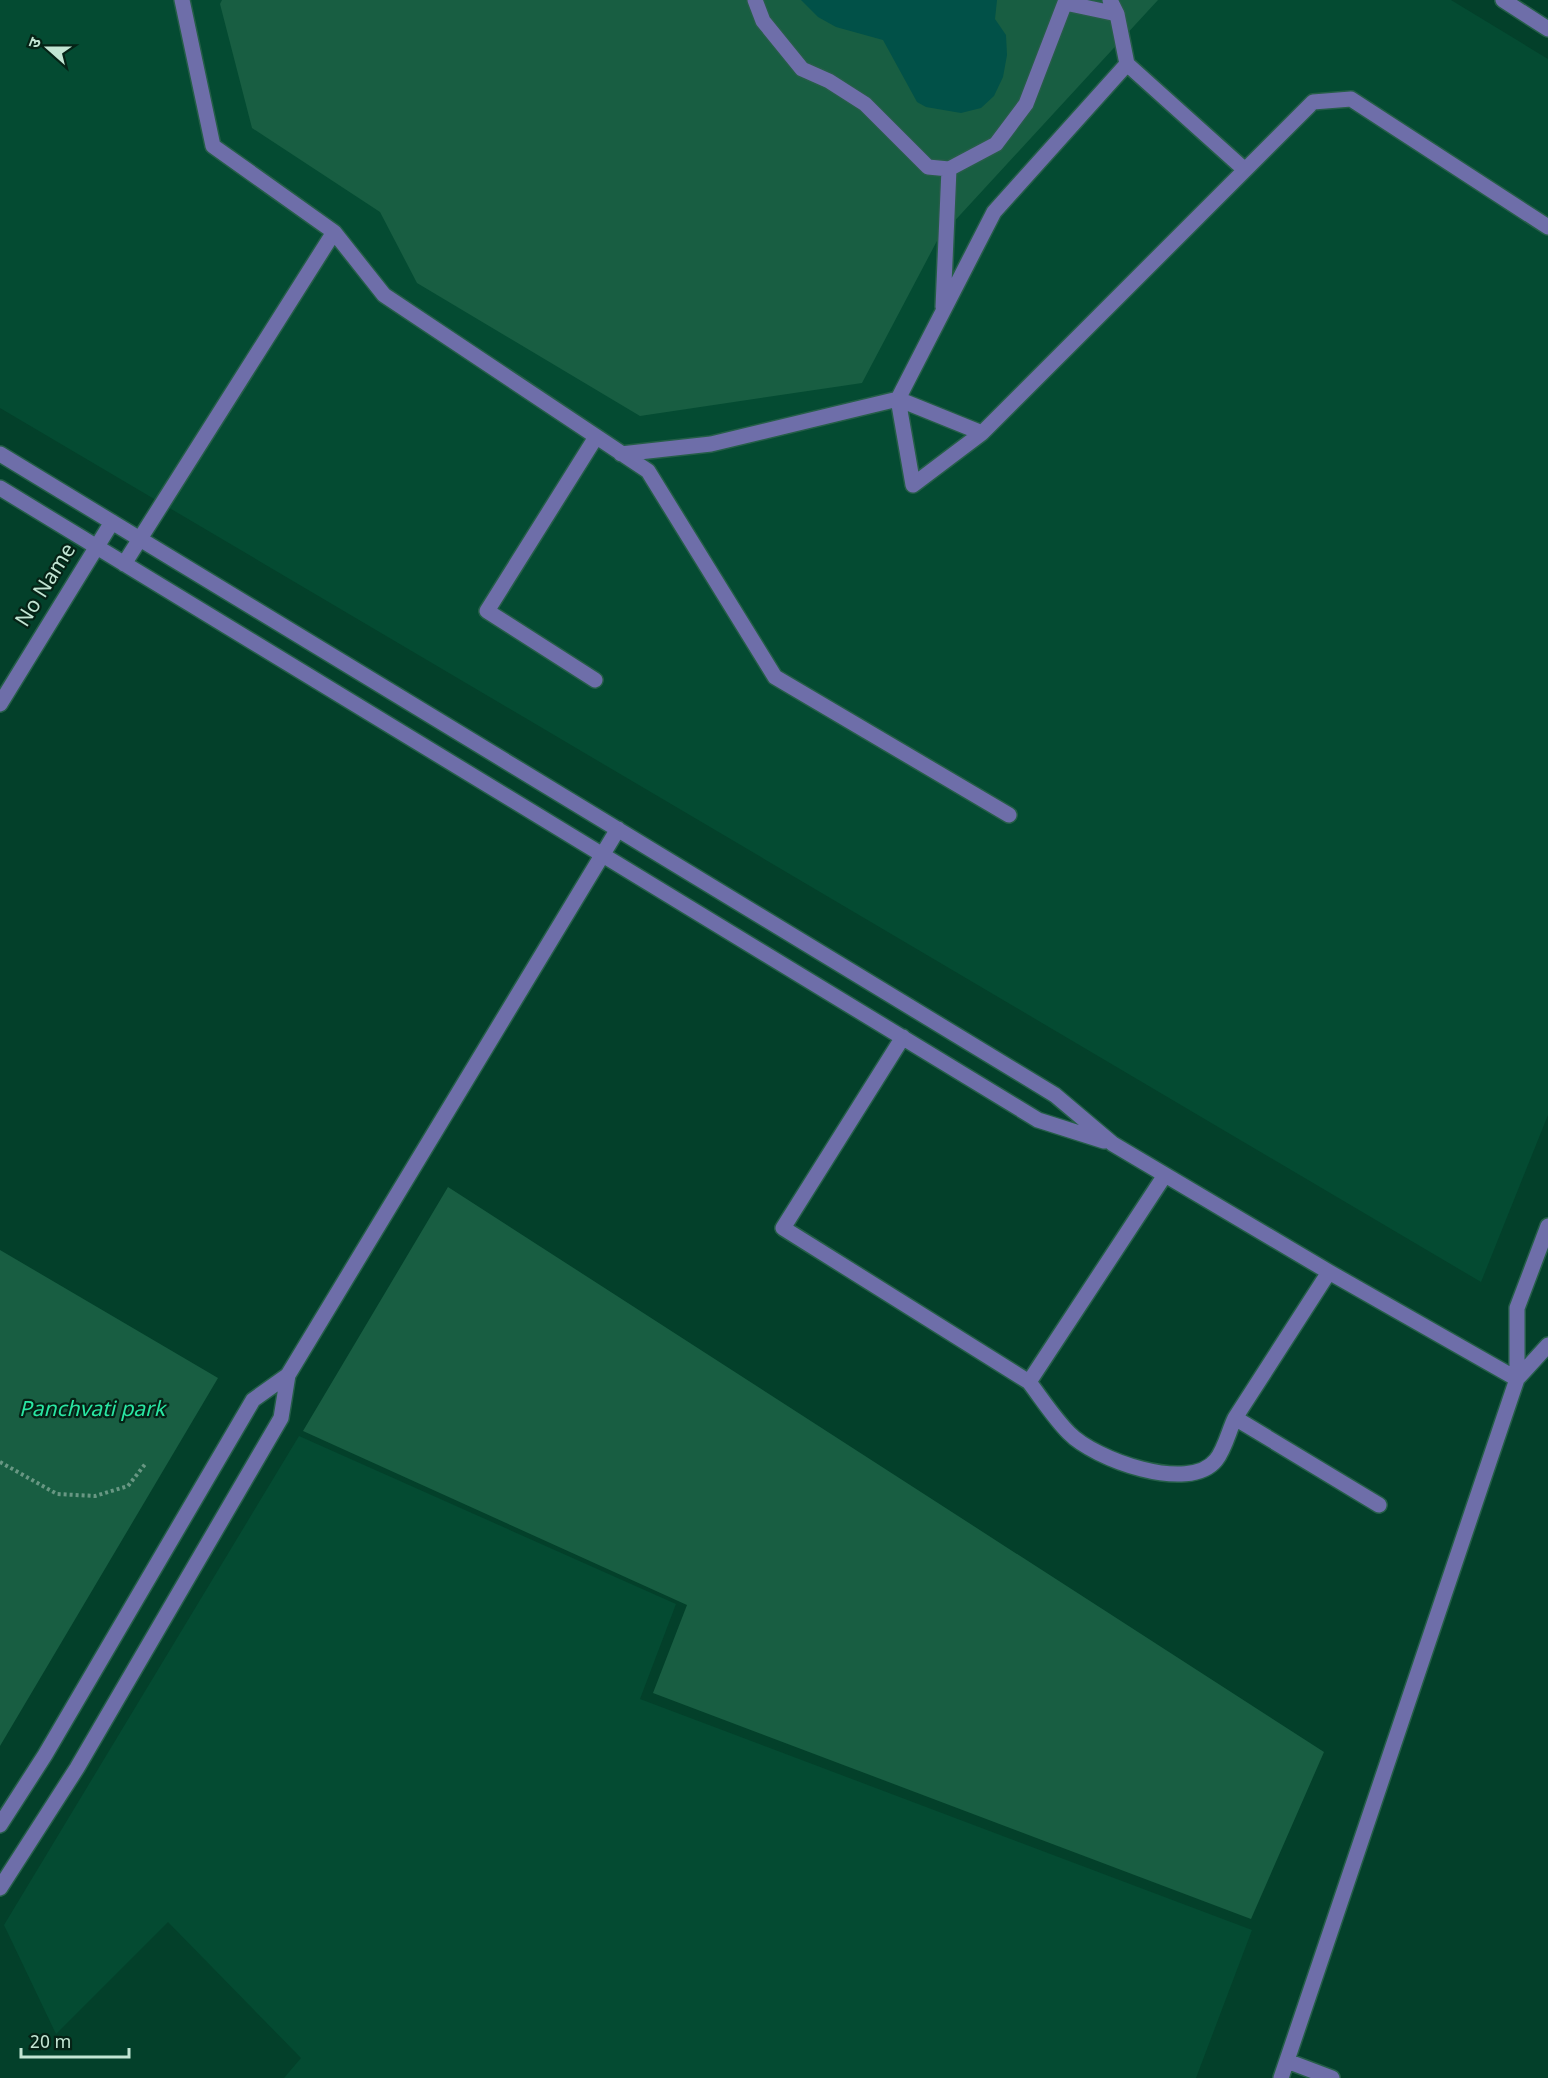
<svg xmlns="http://www.w3.org/2000/svg" width="1548" height="2078" font-family="Georgia,'Noto Sans Devanagari',serif">
<style>
.built{fill:#044b32}
.green{fill:#185e42}
.building{fill:#015148}
.lines{fill:none;stroke-linecap:round;stroke-linejoin:round}
.minor-casing{stroke:#255e48;stroke-width:18}
.path{stroke:#689783;stroke-width:4;stroke-dasharray:3 3;stroke-linecap:butt}
.minor{stroke:#6e6ea9;stroke-width:15}
.labels{text-anchor:middle;dominant-baseline:central;stroke-width:4.5;stroke-linejoin:round;paint-order:stroke}
.street-label{font-size:21px;fill:#c2e5d3;stroke:#052316}
.park-label{font-size:21px;font-style:italic;fill:#2ae7a3;stroke:#052316}
</style>
<rect width="100%" height="100%" fill="#03402a"/>
<path class="built" d="M 0,0 L 1451,0 L 1548,59 L 1548,1115 L 1481,1282 L 0,408 Z
M 299,1436 L 676,1604 L 640,1699 L 1252,1930 L 1196,2078 L 284,2078 L 301,2058 L 168,1922 L 56,2034 L 4,1925 Z"/>
<path class="green" d="M 222,0 L 1158,0 L 938,239 L 862,383 L 640,416 L 417,283 L 380,212 L 252,128 L 220,4 Z
M 448,1187 L 1324,1752 L 1251,1919 L 653,1693 L 687,1605 L 303,1431 Z
M 0,1250 L 218,1378 L 0,1746 Z"/>
<path class="building" d="M 801,0 L 997,0 L 995,19 L 1006,35 L 1007,55 L 1003,77 L 994,96 L 981,108 L 961,113 L 926,107 L 917,102 L 883,40 L 836,27 L 818,17 Z"/>
<g class="lines">
<g class="minor-casing">
<path id="minor" d="M 182,0 L 213,146 L 334,232 L 384,295 L 648,471 L 775,677 L 1009,815
M 755,0 L 763,21 L 802,69 L 829,81 L 865,104 L 928,167 L 949,169 L 996,144 L 1026,104 L 1066,0
M 1503,0 L 1548,29
M 1065,3 L 1117,14 L 1110,0
M 1117,14 L 1127,64
M 1245,170 L 1127,64 L 994,212 L 898,399 L 913,485 L 982,433 L 1313,102 L 1351,99 L 1548,227
M 943,307 L 949,169
M 0,454 L 1055,1095 L 1113,1144 L 1329,1272 L 1517,1379
M 621,454 L 711,444 L 898,399 L 982,433
M 0,488 L 1038,1120 L 1104,1141
M 124,564 L 334,232
M 595,680 L 487,611 L 596,437
M 0,704 L 112,522
M 903,1037 L 783,1228 L 1029,1382 L 1165,1175
M 1329,1272 L 1235,1418 L 1379,1505
M 1517,1379 L 1548,1345
M 1029,1382 C 1042,1399 1054,1418 1069,1433 C 1094,1459 1189,1494 1216,1460 C 1225,1449 1229,1430 1235,1418
M 0,1825 L 45,1755 L 253,1400 L 288,1375
M 0,1888 L 77,1768 L 281,1418 L 288,1375 L 618,829
M 1287,2061 L 1332,2078
M 1281,2078 L 1517,1379 L 1517,1308 L 1548,1226"/>
</g>
<path class="path" d="M 0,1462 L 57,1494 L 95,1496 L 128,1486 L 146,1463"/>
<use href="#minor" class="minor"/>
</g>
<g class="labels">
<g class="street-label">
<text transform="translate(47 586) rotate(-58)">No Name</text>
</g>
<g class="park-label">
<text x="92" y="1411">Panchvati park</text>
</g>
</g>
<g transform="translate(48 48) rotate(291)" stroke="#052316" stroke-width="4.5" paint-order="stroke">
<path d="M0-4.5L10 22L0 15L-10 22Z" fill="#c2e5d3"/>
<text y="-9" font-size="16" font-weight="bold" text-anchor="middle" fill="#c2e5d3">उ</text>
</g>
<path d="M21 2048v9h108v-9" fill="none" stroke="#c2e5d3" stroke-width="3"/>
<text x="30" y="2048" font-size="18" fill="#c2e5d3" stroke="#052316" stroke-width="4.5" paint-order="stroke">20 m</text>
</svg>
